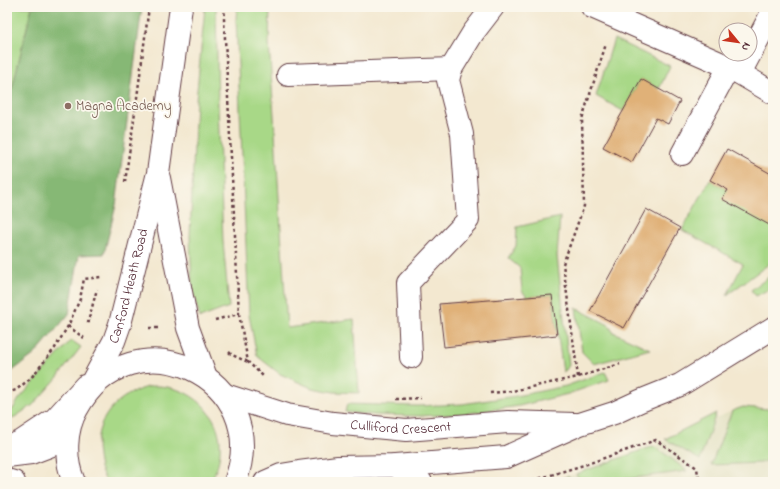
<svg xmlns="http://www.w3.org/2000/svg" width="780" height="489" font-family="'Indie Flower',sans-serif">
<style>
.built{fill:#dfddbb}
.green{fill:#a8d887;stroke:#797c59}
.forest{fill:#86b874;stroke:#686c50}
.building{fill:#e0b178}
.lines{fill:none;stroke-linecap:round;stroke-linejoin:round}
.minor-casing{stroke:#633d44;stroke-width:24}
.major-casing{stroke:#633d44;stroke-width:24}
.path{stroke:#633d44;stroke-width:2.5;stroke-dasharray:3 3;stroke-linecap:butt}
.minor{stroke:#fff;stroke-width:22}
.major{stroke:#fff;stroke-width:22}
.education-dot{fill:#8d6e63;stroke:#fbf7ec;stroke-width:1.5}
.labels{text-anchor:middle;dominant-baseline:central;stroke-width:3.5;stroke-linejoin:round;paint-order:stroke}
.education-label{font-size:14px;fill:#785e54;stroke:#fbf7ec;text-anchor:start}
.street-label{font-size:14px;fill:#4a1f2b;stroke:#fbf7ec}
</style>
<rect width="100%" height="100%" fill="#fbf7ec"/>
<filter id="ink" filterUnits="userSpaceOnUse"><feTurbulence type="fractalNoise" baseFrequency=".025" numOctaves="2"/><feDisplacementMap in="SourceGraphic" scale="8" xChannelSelector="R" yChannelSelector="G"/><feConvolveMatrix kernelMatrix="1 2 1 2 8 2 1 2 1" color-interpolation-filters="sRGB"/></filter>
<filter id="wash" filterUnits="userSpaceOnUse"><feTurbulence type="fractalNoise" baseFrequency=".012" numOctaves="4" result="noise"/><feDisplacementMap in="SourceGraphic" scale="16" xChannelSelector="R" yChannelSelector="G"/><feGaussianBlur stdDeviation="0.9" result="paint"/><feColorMatrix in="noise" values="0 0 0 0 0 0 0 0 0 0 0 0 0 0 0 0 0 1.4 0 .05"/><feComposite in="paint" operator="in"/></filter>
<g filter="url(#wash)">
<rect width="100%" height="100%" fill="#f3e8d0"/>
<path class="built" d="M 773,406 L 773,482 L 551,482 L 650,448 L 732,411 L 743,407 L 769,409 Z"/>
<path class="green" d="M 7,7 L 32,7 L 12,89 L 7,88 Z
M 205,7 L 216,7 L 218,106 L 223,241 L 229,307 L 200,318 L 192,289 L 190,236 L 196,101 Z
M 237,7 L 270,7 L 269,43 L 274,116 L 287,328 L 354,319 L 359,393 L 334,392 L 312,388 L 280,374 L 257,356 L 249,315 L 236,19 Z
M 614,39 L 670,66 L 659,89 L 641,79 L 623,111 L 596,96 Z
M 710,180 L 728,190 L 773,227 L 773,261 L 727,295 L 743,264 L 682,230 Z
M 560,217 L 557,256 L 569,365 L 566,370 L 563,372 L 552,295 L 527,297 L 522,291 L 520,268 L 508,258 L 516,246 L 517,227 Z
M 773,274 L 773,287 L 756,296 L 751,290 Z
M 576,308 L 609,325 L 613,332 L 650,349 L 594,364 L 582,352 Z
M 71,340 L 81,347 L 57,378 L 33,405 L 7,422 L 7,411 L 13,409 L 19,399 Z
M 605,372 L 609,380 L 568,394 L 519,406 L 463,414 L 419,416 L 374,415 L 345,412 L 347,404 L 417,406 L 462,404 L 516,396 L 566,386 Z
M 153,386 C 205,385 238,436 210,482 L 107,482 C 101,474 99,465 98,456 C 92,420 118,392 153,386 Z
M 773,406 L 773,457 L 761,463 L 711,465 L 732,411 L 743,407 L 769,409 Z
M 716,413 L 700,460 L 665,439 Z
M 653,446 L 668,456 L 687,471 L 619,480 L 619,482 L 581,482 L 576,474 Z
M 568,476 L 571,482 L 551,482 Z"/>
<path class="forest" d="M 32,7 L 142,7 L 116,205 L 104,254 L 79,255 L 69,314 L 35,354 L 7,375 L 7,88 L 12,89 Z"/>
<g id="blocks">
<path class="building" d="M 641,79 L 680,101 L 668,124 L 656,118 L 632,162 L 603,147 Z
M 727,149 L 773,175 L 773,227 L 722,199 L 728,190 L 710,180 Z
M 646,209 L 680,228 L 624,328 L 590,311 Z
M 552,295 L 557,335 L 444,347 L 439,304 Z"/>
</g>
</g>
<g filter="url(#ink)">
<use href="#blocks" fill-opacity="0" stroke="#633d44" stroke-width="1"/>
<g class="lines">
<g class="minor-casing">
<g id="minor">
<path d="M 592,7 L 729,67 L 773,93"/>
<path d="M 740,73 L 773,11"/>
<path d="M 288,75 L 451,69"/>
<path d="M 682,154 L 729,67"/>
<path d="M 411,357 L 408,283 L 468,220 L 462,134 L 448,80 L 451,69 L 473,33 L 493,7"/>
<path id="s1" d="M 225,395 L 287,415 L 333,423 L 406,430 L 508,422 L 575,424"/>
<path d="M 7,448 L 22,441 L 55,419 L 85,386"/>
<path d="M 7,456 L 31,453 L 52,445 L 68,433"/>
<path d="M 395,466 L 421,482"/>
<path d="M 7,480 L 14,482"/>
<path d="M 265,482 L 281,475 L 299,472 L 338,467 L 395,466 L 506,457 L 580,424 L 614,413 L 640,401 L 680,385 L 773,328"/>
</g>
</g>
<g class="major-casing">
<g id="major">
<path d="M 159,178 L 188,328 L 206,377"/>
<path id="s2" d="M 86,393 L 114,341 L 120,324 L 158,173 L 181,7"/>
<path d="M 74,482 C 64,459 65,430 77,409 C 131,310 275,377 235,482"/>
</g>
</g>
<path class="path" d="M 125,182 L 136,105 L 149,7
M 239,314 L 248,362 L 263,376
M 215,320 L 239,314 L 224,19 L 225,7
M 90,322 L 88,322 L 97,289
M 68,326 L 84,338
M 149,328 L 160,328
M 229,352 L 232,355 L 248,362
M 578,377 L 563,264 L 584,206 L 582,119 L 606,44
M 7,393 L 16,390 L 31,378 L 55,348 L 68,326 L 80,299 L 84,279 L 101,277 L 102,275
M 490,393 L 512,391 L 578,377 L 620,364
M 396,399 L 421,398
M 528,482 L 587,464 L 656,440 L 697,468 L 699,482"/>
<use href="#minor" class="minor"/>
<use href="#major" class="major"/>
</g>
</g>
<circle class="education-dot" cx="68" cy="106" r="4"/>
<g class="labels">
<g class="education-label">
<text x="76" y="106">Magna Academy</text>
</g>
<g class="street-label">
<text stroke="none"><textPath href="#s2" startOffset="116">Canford Heath Road</textPath></text>
<text stroke="none"><textPath href="#s1" startOffset="180">Culliford Crescent</textPath></text>
</g>
</g>
<rect width="780" height="489" fill="none" stroke="#fbf7ec" stroke-width="24"/>
<g transform="translate(738 42) rotate(119)"><circle r="19" fill="#fbf7ec" stroke="#b4a19f"/>
<path d="M0-3L7 15L0 10L-7 15Z" fill="#c8321e"/>
<text y="-6" font-size="11" font-weight="bold" text-anchor="middle" fill="#4a1f2b">N</text>
</g>
</svg>
